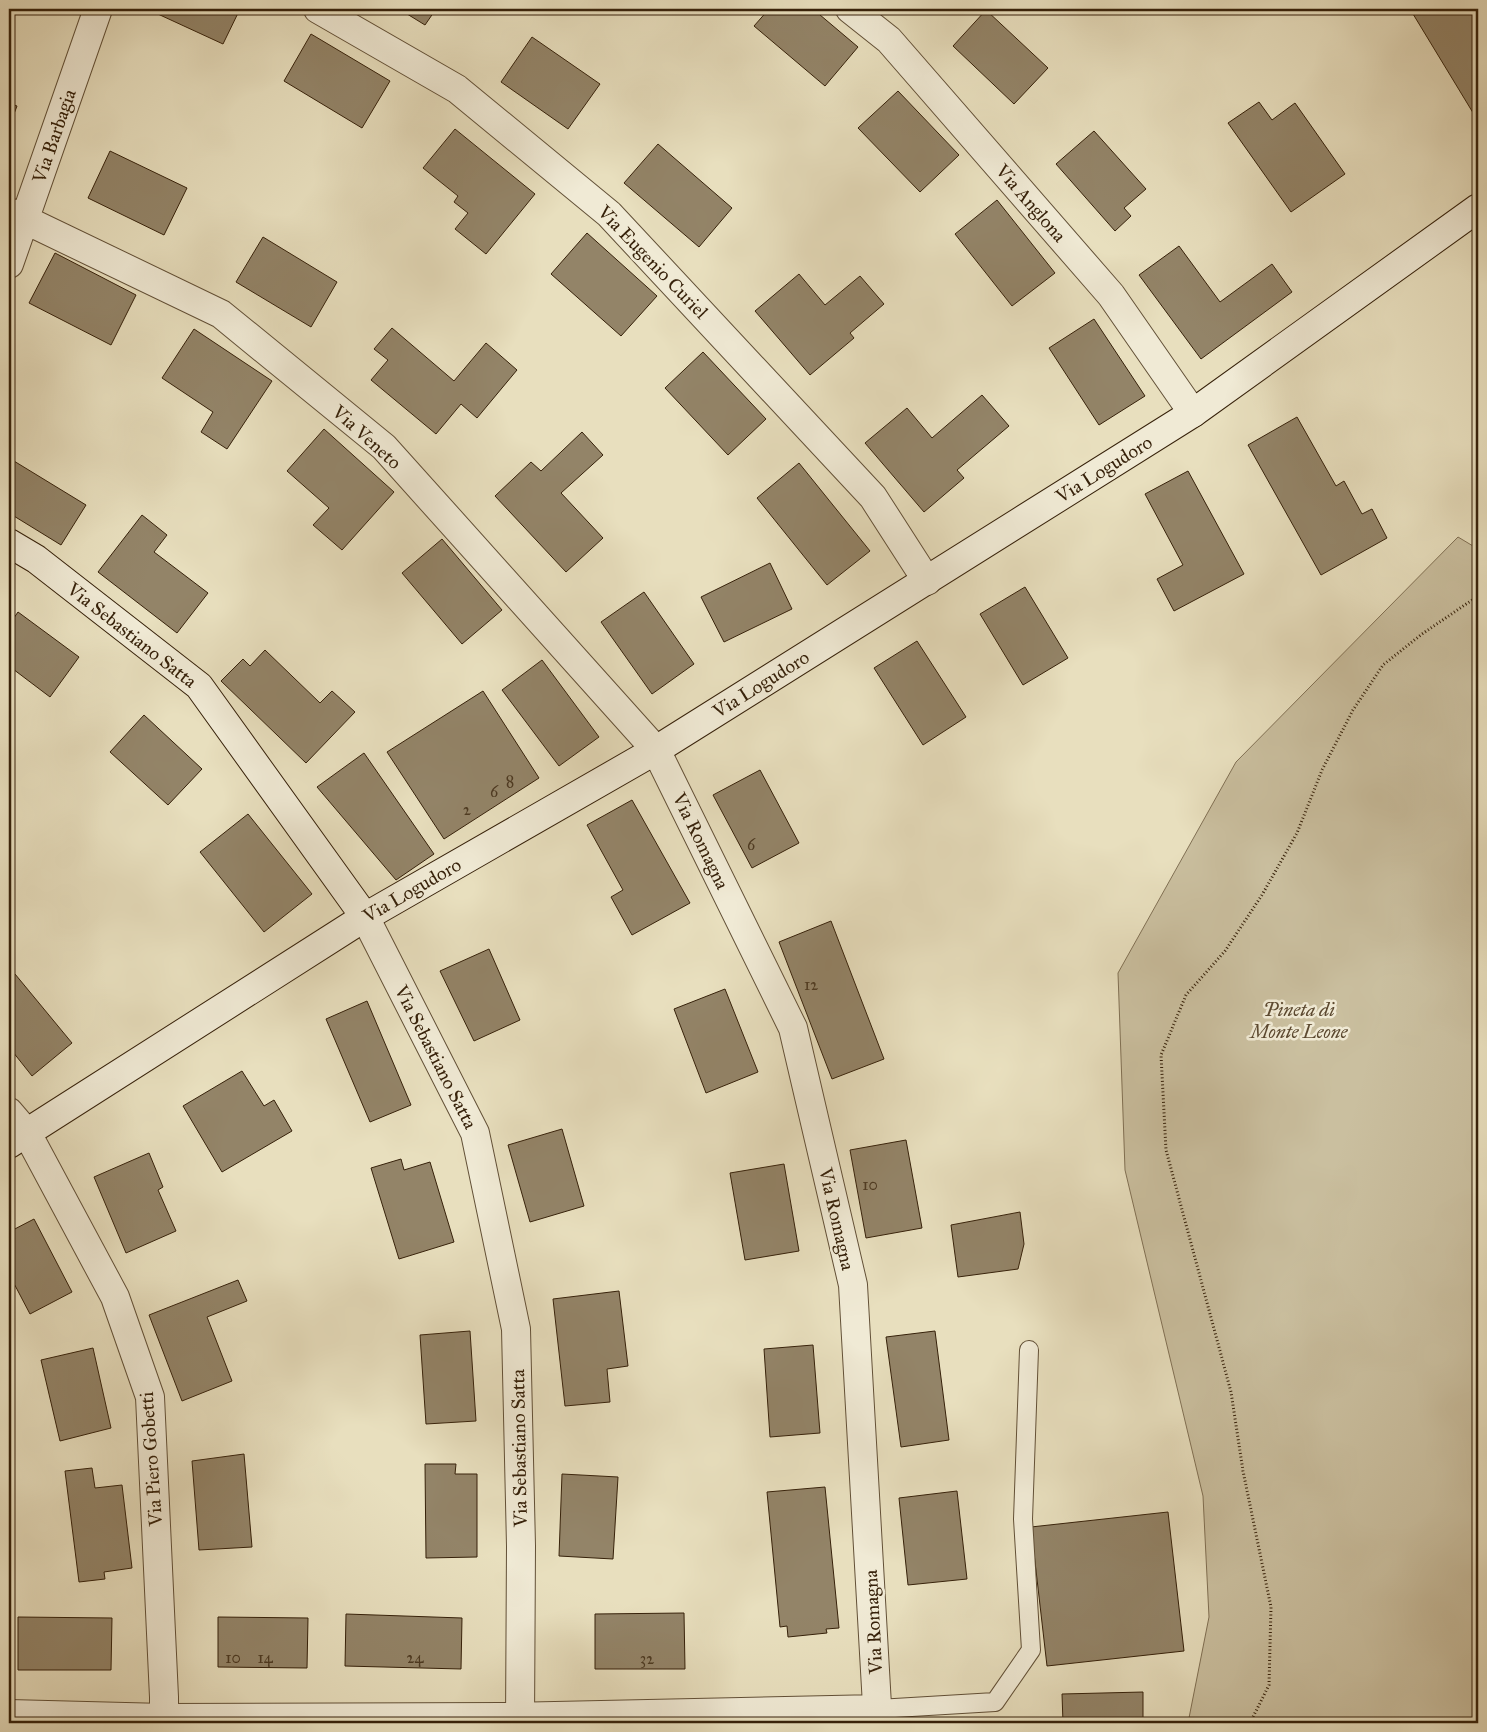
<svg xmlns="http://www.w3.org/2000/svg" width="1487" height="1732" font-family="'IM FELL Great Primer',serif">
<style>
.green{fill:#cabf9f;stroke:#807054}
.building{fill:#938468;stroke:#36210a}
.lines{fill:none;stroke-linecap:round;stroke-linejoin:round}
.lane-casing{stroke:#625037;stroke-width:20}
.street-casing{stroke:#625037;stroke-width:30}
.secondary-casing{stroke:#36210a;stroke-width:30}
.path{stroke:#36210a;stroke-width:3;stroke-dasharray:1 2.5;stroke-linecap:butt}
.lane{stroke:#f0ead5;stroke-width:18}
.street{stroke:#f0ead5;stroke-width:28}
.secondary{stroke:#f0ead5;stroke-width:28}
.labels{text-anchor:middle;dominant-baseline:central;stroke-width:5;stroke-linejoin:round;paint-order:stroke}
.number-label{font-size:16px;fill:#4d3a22}
.street-label{font-size:19px;fill:#36210a;stroke:#f0ead5}
.park-label{font-size:19px;font-style:italic;fill:#5b482f;stroke:#f0ead5}
</style>
<rect width="100%" height="100%" fill="#e8dfbe"/>
<filter id="stains"><feTurbulence type="fractalNoise" baseFrequency=".004" numOctaves="4"/><feColorMatrix values="0 0 0 0 .2 0 0 0 0 .09 0 0 0 0 .02 0 0 0 .5 -.17"/></filter>
<radialGradient id="worn" r=".72"><stop offset=".6" stop-color="#630" stop-opacity="0"/><stop offset="1" stop-color="#630" stop-opacity=".3"/></radialGradient>
<path class="green" d="M 1458,537 L 1478,549 L 1478,1723 L 1188,1723 L 1209,1617 L 1203,1496 L 1125,1170 L 1118,973 L 1236,762 Z"/>
<path class="building" d="M 147,9 L 240,9 L 223,44 Z
M 399,9 L 436,9 L 425,25 Z
M 769,9 L 813,9 L 858,47 L 825,86 L 754,26 Z
M 1410,9 L 1478,9 L 1478,121 Z
M 986,10 L 1048,68 L 1014,104 L 953,46 Z
M 311,34 L 390,81 L 362,128 L 284,81 Z
M 532,37 L 600,84 L 568,129 L 501,82 Z
M 898,91 L 959,155 L 920,192 L 858,128 Z
M 1259,102 L 1272,120 L 1295,103 L 1345,174 L 1291,212 L 1228,123 Z
M 9,103 L 17,106 L 9,127 Z
M 455,129 L 535,194 L 486,254 L 455,229 L 468,213 L 454,202 L 458,196 L 423,168 Z
M 1094,131 L 1146,189 L 1124,208 L 1131,216 L 1115,231 L 1056,164 Z
M 658,144 L 732,208 L 699,247 L 624,183 Z
M 110,151 L 187,188 L 164,235 L 88,198 Z
M 997,200 L 1055,273 L 1012,306 L 955,234 Z
M 587,233 L 657,296 L 621,336 L 551,274 Z
M 263,237 L 337,282 L 311,327 L 236,282 Z
M 1179,246 L 1220,302 L 1272,264 L 1292,292 L 1201,359 L 1139,275 Z
M 55,253 L 136,295 L 111,345 L 29,303 Z
M 799,274 L 825,305 L 860,276 L 884,304 L 850,333 L 854,338 L 810,375 L 755,311 Z
M 1094,319 L 1145,396 L 1099,425 L 1049,348 Z
M 392,328 L 454,381 L 486,343 L 517,370 L 477,418 L 461,404 L 436,434 L 371,380 L 388,360 L 374,349 Z
M 194,329 L 272,381 L 227,449 L 201,432 L 213,412 L 162,378 Z
M 703,352 L 766,419 L 728,455 L 665,388 Z
M 982,395 L 1009,426 L 957,470 L 964,478 L 924,512 L 865,443 L 907,408 L 932,438 Z
M 1297,417 L 1336,486 L 1344,481 L 1362,514 L 1372,509 L 1387,538 L 1321,575 L 1248,445 Z
M 324,429 L 394,492 L 342,550 L 313,525 L 329,508 L 287,471 Z
M 582,432 L 603,455 L 561,493 L 603,538 L 566,572 L 495,496 L 531,462 L 541,471 Z
M 9,458 L 86,505 L 61,545 L 9,513 Z
M 799,463 L 870,551 L 827,585 L 757,498 Z
M 1188,471 L 1244,574 L 1174,611 L 1157,579 L 1183,565 L 1145,494 Z
M 142,515 L 167,535 L 154,552 L 208,593 L 177,633 L 98,572 Z
M 442,539 L 502,610 L 462,644 L 402,573 Z
M 770,563 L 792,609 L 724,642 L 701,597 Z
M 1025,587 L 1068,658 L 1023,685 L 980,614 Z
M 644,592 L 694,664 L 652,694 L 601,622 Z
M 18,612 L 79,657 L 50,697 L 9,666 L 9,625 Z
M 917,641 L 966,717 L 923,745 L 874,668 Z
M 265,650 L 320,703 L 332,691 L 355,712 L 306,763 L 221,681 L 243,659 L 250,666 Z
M 542,660 L 599,737 L 559,766 L 502,690 Z
M 483,691 L 539,778 L 444,839 L 387,752 Z
M 144,715 L 202,769 L 168,805 L 110,752 Z
M 364,753 L 434,854 L 396,880 L 317,787 Z
M 760,770 L 799,843 L 752,868 L 713,795 Z
M 632,800 L 690,903 L 632,935 L 611,897 L 623,890 L 587,825 Z
M 248,814 L 312,894 L 264,932 L 200,852 Z
M 831,921 L 884,1059 L 832,1079 L 779,942 Z
M 489,949 L 520,1020 L 474,1041 L 440,971 Z
M 15,974 L 72,1043 L 32,1076 L 9,1047 L 9,979 Z
M 725,989 L 758,1072 L 706,1093 L 674,1009 Z
M 367,1001 L 411,1105 L 370,1122 L 326,1019 Z
M 242,1071 L 264,1106 L 274,1100 L 292,1131 L 222,1172 L 183,1106 Z
M 562,1129 L 584,1206 L 530,1222 L 508,1145 Z
M 906,1140 L 922,1228 L 866,1238 L 850,1150 Z
M 149,1153 L 163,1187 L 158,1190 L 176,1231 L 126,1253 L 94,1177 Z
M 401,1159 L 404,1170 L 430,1162 L 454,1242 L 399,1259 L 371,1168 Z
M 784,1164 L 799,1251 L 745,1260 L 730,1173 Z
M 1020,1212 L 1024,1244 L 1018,1269 L 958,1277 L 951,1225 Z
M 34,1219 L 72,1292 L 30,1314 L 9,1274 L 9,1232 Z
M 238,1280 L 247,1301 L 207,1317 L 232,1381 L 182,1401 L 149,1315 Z
M 619,1291 L 628,1366 L 607,1369 L 610,1402 L 565,1406 L 553,1299 Z
M 470,1331 L 476,1421 L 426,1424 L 420,1335 Z
M 935,1331 L 949,1440 L 901,1447 L 886,1337 Z
M 813,1345 L 820,1433 L 770,1437 L 764,1349 Z
M 93,1348 L 111,1428 L 60,1441 L 41,1360 Z
M 244,1454 L 252,1547 L 199,1550 L 192,1461 Z
M 425,1464 L 456,1464 L 455,1474 L 477,1474 L 477,1557 L 426,1558 Z
M 92,1468 L 95,1488 L 122,1485 L 132,1568 L 104,1572 L 105,1579 L 79,1582 L 65,1471 Z
M 562,1474 L 618,1477 L 613,1559 L 559,1556 Z
M 825,1487 L 839,1628 L 826,1629 L 827,1633 L 788,1637 L 787,1626 L 780,1627 L 767,1492 Z
M 957,1491 L 967,1579 L 908,1585 L 899,1498 Z
M 1168,1512 L 1184,1651 L 1047,1666 L 1031,1527 Z
M 684,1613 L 685,1669 L 595,1669 L 595,1614 Z
M 346,1614 L 462,1618 L 461,1669 L 345,1666 Z
M 18,1617 L 112,1618 L 111,1670 L 18,1670 Z
M 218,1617 L 308,1618 L 307,1668 L 218,1667 Z
M 1143,1692 L 1143,1723 L 1063,1723 L 1062,1694 Z"/>
<g class="lines">
<g class="lane-casing">
<path id="lane" d="M 878,1709 L 995,1702 L 1031,1650 L 1023,1519 L 1029,1350"/>
</g>
<g class="street-casing">
<path id="street" d="M 318,9 L 457,89 L 609,214 L 873,497 L 927,581
M 850,9 L 889,40 L 1111,295 L 1193,413
M 9,212 L 221,314 L 384,447 L 656,750 L 793,1028 L 853,1285 L 878,1723
M 9,264 L 98,9
M 365,917 L 475,1133 L 516,1329 L 521,1546 L 520,1723
M 9,1112 L 27,1133 L 115,1297 L 150,1397 L 164,1697 L 164,1723
M 9,1714 L 164,1718 L 505,1717 L 878,1709"/>
</g>
<g class="secondary-casing">
<path id="secondary" d="M 9,543 L 36,559 L 199,686 L 365,917
M 9,1144 L 365,917 L 656,750 L 1193,413 L 1478,208"/>
</g>
<path class="path" d="M 1250,1723 L 1269,1685 L 1271,1607 L 1243,1471 L 1231,1392 L 1166,1150 L 1161,1055 L 1186,995 L 1225,951 L 1262,895 L 1297,833 L 1322,770 L 1353,710 L 1383,665 L 1422,634 L 1478,596"/>
<use href="#lane" class="lane"/>
<use href="#street" class="street"/>
<use href="#secondary" class="secondary"/>
</g>
<g class="labels">
<g class="number-label">
<text x="510" y="781">8</text>
<text x="494" y="791">6</text>
<text x="467" y="809">2</text>
<text x="751" y="844">6</text>
<text x="811" y="984">12</text>
<text x="870" y="1184">10</text>
<text x="233" y="1657">10</text>
<text x="265" y="1657">14</text>
<text x="415" y="1657">24</text>
<text x="647" y="1658">32</text>
</g>
<g class="street-label">
<text transform="translate(54 136) rotate(-71)">Via Barbagia</text>
<text transform="translate(1031 203) rotate(49)">Via Anglona</text>
<text transform="translate(653 262) rotate(46)">Via Eugenio Curiel</text>
<text transform="translate(367 437) rotate(42)">Via Veneto</text>
<text transform="translate(1104 469) rotate(-32)">Via Logudoro</text>
<text transform="translate(132 635) rotate(38)">Via Sebastiano Satta</text>
<text transform="translate(761 684) rotate(-32)">Via Logudoro</text>
<text transform="translate(701 841) rotate(64)">Via Romagna</text>
<text transform="translate(412 890) rotate(-30)">Via Logudoro</text>
<text transform="translate(436 1057) rotate(63)">Via Sebastiano Satta</text>
<text transform="translate(837 1219) rotate(77)">Via Romagna</text>
<text transform="translate(519 1448) rotate(-91)">Via Sebastiano Satta</text>
<text transform="translate(151 1459) rotate(-94)">Via Piero Gobetti</text>
<text transform="translate(873 1622) rotate(-93)">Via Romagna</text>
</g>
<g class="park-label">
<text x="1299" y="1009">Pineta di<tspan x="1299" dy="22">Monte Leone</tspan></text>
</g>
</g>
<rect width="1487" height="1732" fill="none" stroke="#e8dfbe" stroke-width="30"/>
<rect x="10" y="10" width="1467" height="1712" fill="none" stroke="#36210a" stroke-width="2.5"/>
<rect x="15" y="15" width="1457" height="1702" fill="none" stroke="#36210a"/>
<rect width="100%" height="100%" filter="url(#stains)"/>
<rect width="100%" height="100%" fill="url(#worn)"/>
</svg>
